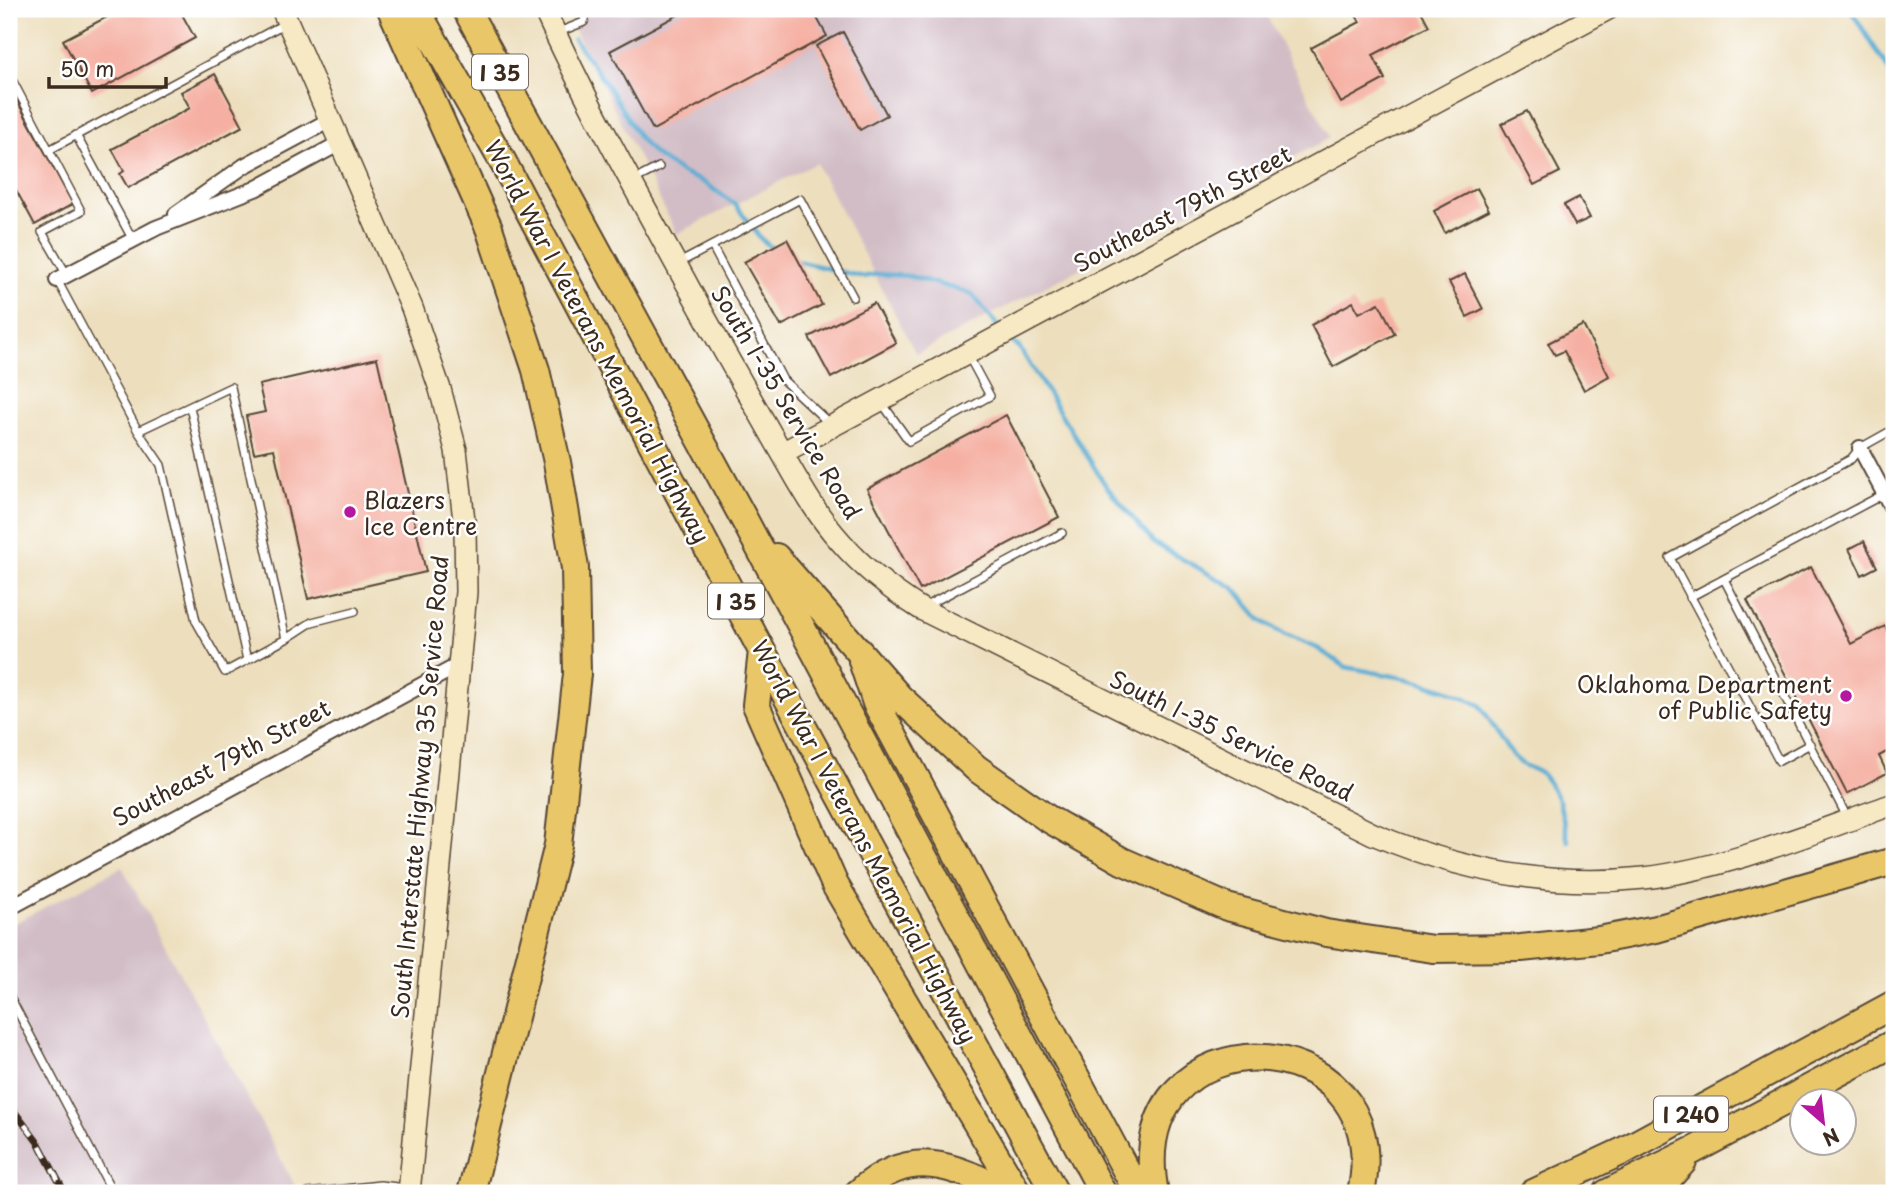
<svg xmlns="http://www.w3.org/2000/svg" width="1903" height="1202" font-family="'Playpen Sans',sans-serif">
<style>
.industrial{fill:#d2bdc6}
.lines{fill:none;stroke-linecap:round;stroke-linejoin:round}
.stream{stroke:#56acd3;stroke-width:4.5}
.building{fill:#f5b0a3}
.lane-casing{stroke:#564536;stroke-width:10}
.street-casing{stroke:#564536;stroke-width:18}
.secondary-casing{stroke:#564536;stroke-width:24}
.highway-casing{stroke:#564536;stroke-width:30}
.lane{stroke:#fff;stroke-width:7}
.street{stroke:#fff;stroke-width:14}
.secondary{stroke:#f6e9c3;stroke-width:21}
.highway{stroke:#e9c769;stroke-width:26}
.rail-casing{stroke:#3b2a1e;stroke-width:7}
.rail{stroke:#fff;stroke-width:4.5;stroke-dasharray:13;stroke-linecap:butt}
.poi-dot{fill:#b5179e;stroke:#fff;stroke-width:2.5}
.labels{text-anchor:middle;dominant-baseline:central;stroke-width:5;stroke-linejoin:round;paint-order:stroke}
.shield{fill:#fff;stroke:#766a62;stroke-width:2}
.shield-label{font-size:21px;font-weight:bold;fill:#3b2a1e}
.street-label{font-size:23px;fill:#3b2a1e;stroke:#fff}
.poi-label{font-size:23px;fill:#3b2a1e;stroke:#fff;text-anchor:start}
</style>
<rect width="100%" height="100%" fill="#fff"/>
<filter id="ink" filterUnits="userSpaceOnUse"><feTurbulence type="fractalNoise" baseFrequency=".0143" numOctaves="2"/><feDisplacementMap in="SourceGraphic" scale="14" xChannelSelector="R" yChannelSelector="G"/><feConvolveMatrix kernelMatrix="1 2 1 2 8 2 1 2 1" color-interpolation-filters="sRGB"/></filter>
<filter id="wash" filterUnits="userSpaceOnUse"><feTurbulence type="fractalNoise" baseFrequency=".00686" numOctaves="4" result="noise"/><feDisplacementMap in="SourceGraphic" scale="28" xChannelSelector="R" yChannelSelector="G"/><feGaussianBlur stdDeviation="1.57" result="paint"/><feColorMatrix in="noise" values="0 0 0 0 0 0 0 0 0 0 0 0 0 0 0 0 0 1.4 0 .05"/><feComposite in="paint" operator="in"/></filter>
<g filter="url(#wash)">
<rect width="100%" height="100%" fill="#eddfbe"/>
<path class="industrial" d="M 564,9 L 1263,9 L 1330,138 L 916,354 L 816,163 L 677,234 Z
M 122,867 L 299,1193 L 9,1193 L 9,926 Z"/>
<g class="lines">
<path class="stream" d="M 1850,9 L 1894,78
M 574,39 L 609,88 L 640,139 L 655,155 L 682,173 L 703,182 L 735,204 L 761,239 L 773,249
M 797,261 L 863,277 L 878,274 L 909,276 L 963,291 L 972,294 L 1000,329
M 1008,339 L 1019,347 L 1106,486 L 1154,543 L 1234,588 L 1261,620 L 1281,633 L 1317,648 L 1346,667 L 1409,679 L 1450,691 L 1480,705 L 1512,755 L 1522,764 L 1541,773 L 1550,785 L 1559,801 L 1568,841"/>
</g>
<g id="blocks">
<path class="building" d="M 122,9 L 179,9 L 195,38 L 92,94 L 63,40 Z
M 689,9 L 812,9 L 827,36 L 653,130 L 610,51 Z
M 1364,9 L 1420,9 L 1429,26 L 1373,55 L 1385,79 L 1341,103 L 1311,48 L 1360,22 L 1355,14 Z
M 843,32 L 887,115 L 860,130 L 816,46 Z
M 215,74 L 243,126 L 128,188 L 120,174 L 124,171 L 112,149 L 190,108 L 181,92 Z
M 9,86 L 73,204 L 35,225 L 9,177 Z
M 1527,111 L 1560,172 L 1534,185 L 1501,124 Z
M 1477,188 L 1489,210 L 1445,233 L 1434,211 Z
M 1579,197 L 1590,218 L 1575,225 L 1564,205 Z
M 787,239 L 822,305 L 781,326 L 744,262 Z
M 1465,274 L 1483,309 L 1467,317 L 1449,282 Z
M 1353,302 L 1359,313 L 1379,303 L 1395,334 L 1333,367 L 1311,325 Z
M 874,303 L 896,343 L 831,378 L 809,337 Z
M 1583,325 L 1609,376 L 1584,390 L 1564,351 L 1555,355 L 1548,343 Z
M 377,358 L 426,572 L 308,599 L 274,449 L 254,453 L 246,416 L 265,412 L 259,385 Z
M 1006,415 L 1059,517 L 920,590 L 867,489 Z
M 1864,541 L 1877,567 L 1862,575 L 1849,549 Z
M 1811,567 L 1851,644 L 1885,626 L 1894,644 L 1894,748 L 1879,756 L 1887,773 L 1847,794 L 1747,600 Z"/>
</g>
</g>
<g filter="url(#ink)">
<use href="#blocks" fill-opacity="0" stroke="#564536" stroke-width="2"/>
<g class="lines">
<g class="lane-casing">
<path id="lane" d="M 559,32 L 584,22 L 585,18 L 580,9
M 10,76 L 81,211 L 42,232 L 67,275
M 76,135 L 133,240
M 49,150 L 284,24
M 632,181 L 659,167
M 712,246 L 783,380 L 830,424
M 679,263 L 800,199 L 853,297
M 57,280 L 138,431 L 231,387 L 286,639 L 225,672 L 196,621 L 161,465 L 138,431
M 882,403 L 909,441 L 990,396 L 969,357
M 190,407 L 247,660
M 1724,579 L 1848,819
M 1690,597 L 1884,494
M 924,607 L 1062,533
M 286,639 L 312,622 L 355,611
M 1810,744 L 1779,761 L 1670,558 L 1851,459 L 1860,448 L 1894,429
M 9,995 L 113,1193
M 308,1193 L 380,1185 L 406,1188"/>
</g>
<g class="street-casing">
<path id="street" d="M 176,214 L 244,166 L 330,120
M 57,280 L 156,228 L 255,189 L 340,143
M 1860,448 L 1894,512
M 9,908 L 459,665"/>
</g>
<g class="secondary-casing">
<path id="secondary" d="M 282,9 L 412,308 L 440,389 L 456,450 L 465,529 L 466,592 L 409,1193
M 544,9 C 587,104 638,195 688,286 C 716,338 745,388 774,439 C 794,474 813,511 840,541 C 863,568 891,590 921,609 L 1373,834 C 1458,870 1551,888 1644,878 C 1729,868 1814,832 1894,804
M 782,453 L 1608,9"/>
</g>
<g class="highway-casing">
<path id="highway" d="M 391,9 L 489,228 L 536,370 L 557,462 L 575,568 L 577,674 L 558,845 L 471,1193
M 416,9 L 503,162 L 762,651 L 1055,1193
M 466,9 L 745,521 L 1103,1193
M 776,557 L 899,697 L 976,768 L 1047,818 L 1122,861 L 1227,907 L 1326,933 L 1433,949 L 1521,948 L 1599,940 L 1656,929 L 1894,861
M 762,651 L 756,705 L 835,885 L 1018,1193
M 862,661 L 876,703 L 1138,1193
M 858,1193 C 912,1145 953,1166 1009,1193
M 1155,1193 C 1119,1008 1399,1017 1361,1193
M 1533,1193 L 1623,1151 L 1894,1004
M 1607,1193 L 1694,1150 L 1894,1043
M 1655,1193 L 1683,1162"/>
</g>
<use href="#lane" class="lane"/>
<use href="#street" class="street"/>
<use href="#secondary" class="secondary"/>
<use href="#highway" class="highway"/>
<g class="rail-casing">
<path id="rail" d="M 9,1104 L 39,1144 L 65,1193"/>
</g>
<use href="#rail" class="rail"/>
</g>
</g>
<g class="poi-dot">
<circle cx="350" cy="512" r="7"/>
<circle cx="1846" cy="696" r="7"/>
</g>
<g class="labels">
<g class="shield">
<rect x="472" y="54.5" width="56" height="35" rx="5"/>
<rect x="708" y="583.5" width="56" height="35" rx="5"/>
<rect x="1654" y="1096.5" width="74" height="35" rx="5"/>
</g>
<g class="shield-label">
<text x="500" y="72">I 35</text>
<text x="736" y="601">I 35</text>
<text x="1691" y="1114">I 240</text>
</g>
<g class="street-label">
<text transform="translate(1182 208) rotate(-28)">Southeast 79th Street</text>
<text transform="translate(598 341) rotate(62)">World War I Veterans Memorial Highway</text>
<text transform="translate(787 402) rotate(59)">South I-35 Service Road</text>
<text transform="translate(1232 735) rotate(26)">South I-35 Service Road</text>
<text transform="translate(221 762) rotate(-28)">Southeast 79th Street</text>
<text transform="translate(419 787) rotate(-85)">South Interstate Highway 35 Service Road</text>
<text transform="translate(865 841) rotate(62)">World War I Veterans Memorial Highway</text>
</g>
<g class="poi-label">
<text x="364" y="499">Blazers<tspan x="364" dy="26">Ice Centre</tspan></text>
<text x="1832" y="683" text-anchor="end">Oklahoma Department<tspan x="1832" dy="26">of Public Safety</tspan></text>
</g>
</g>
<rect width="1903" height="1202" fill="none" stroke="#fff" stroke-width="35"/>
<g transform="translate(1823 1122) rotate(152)"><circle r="33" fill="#ffffff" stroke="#b1aaa5" stroke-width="2"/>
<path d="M0-5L12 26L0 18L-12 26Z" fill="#b5179e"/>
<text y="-10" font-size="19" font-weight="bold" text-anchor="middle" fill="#3b2a1e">N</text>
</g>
<path d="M49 77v10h117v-10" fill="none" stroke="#3b2a1e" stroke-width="3.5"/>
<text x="60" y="77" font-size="21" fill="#3b2a1e" stroke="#ffffff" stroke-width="5" paint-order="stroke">50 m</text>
</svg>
